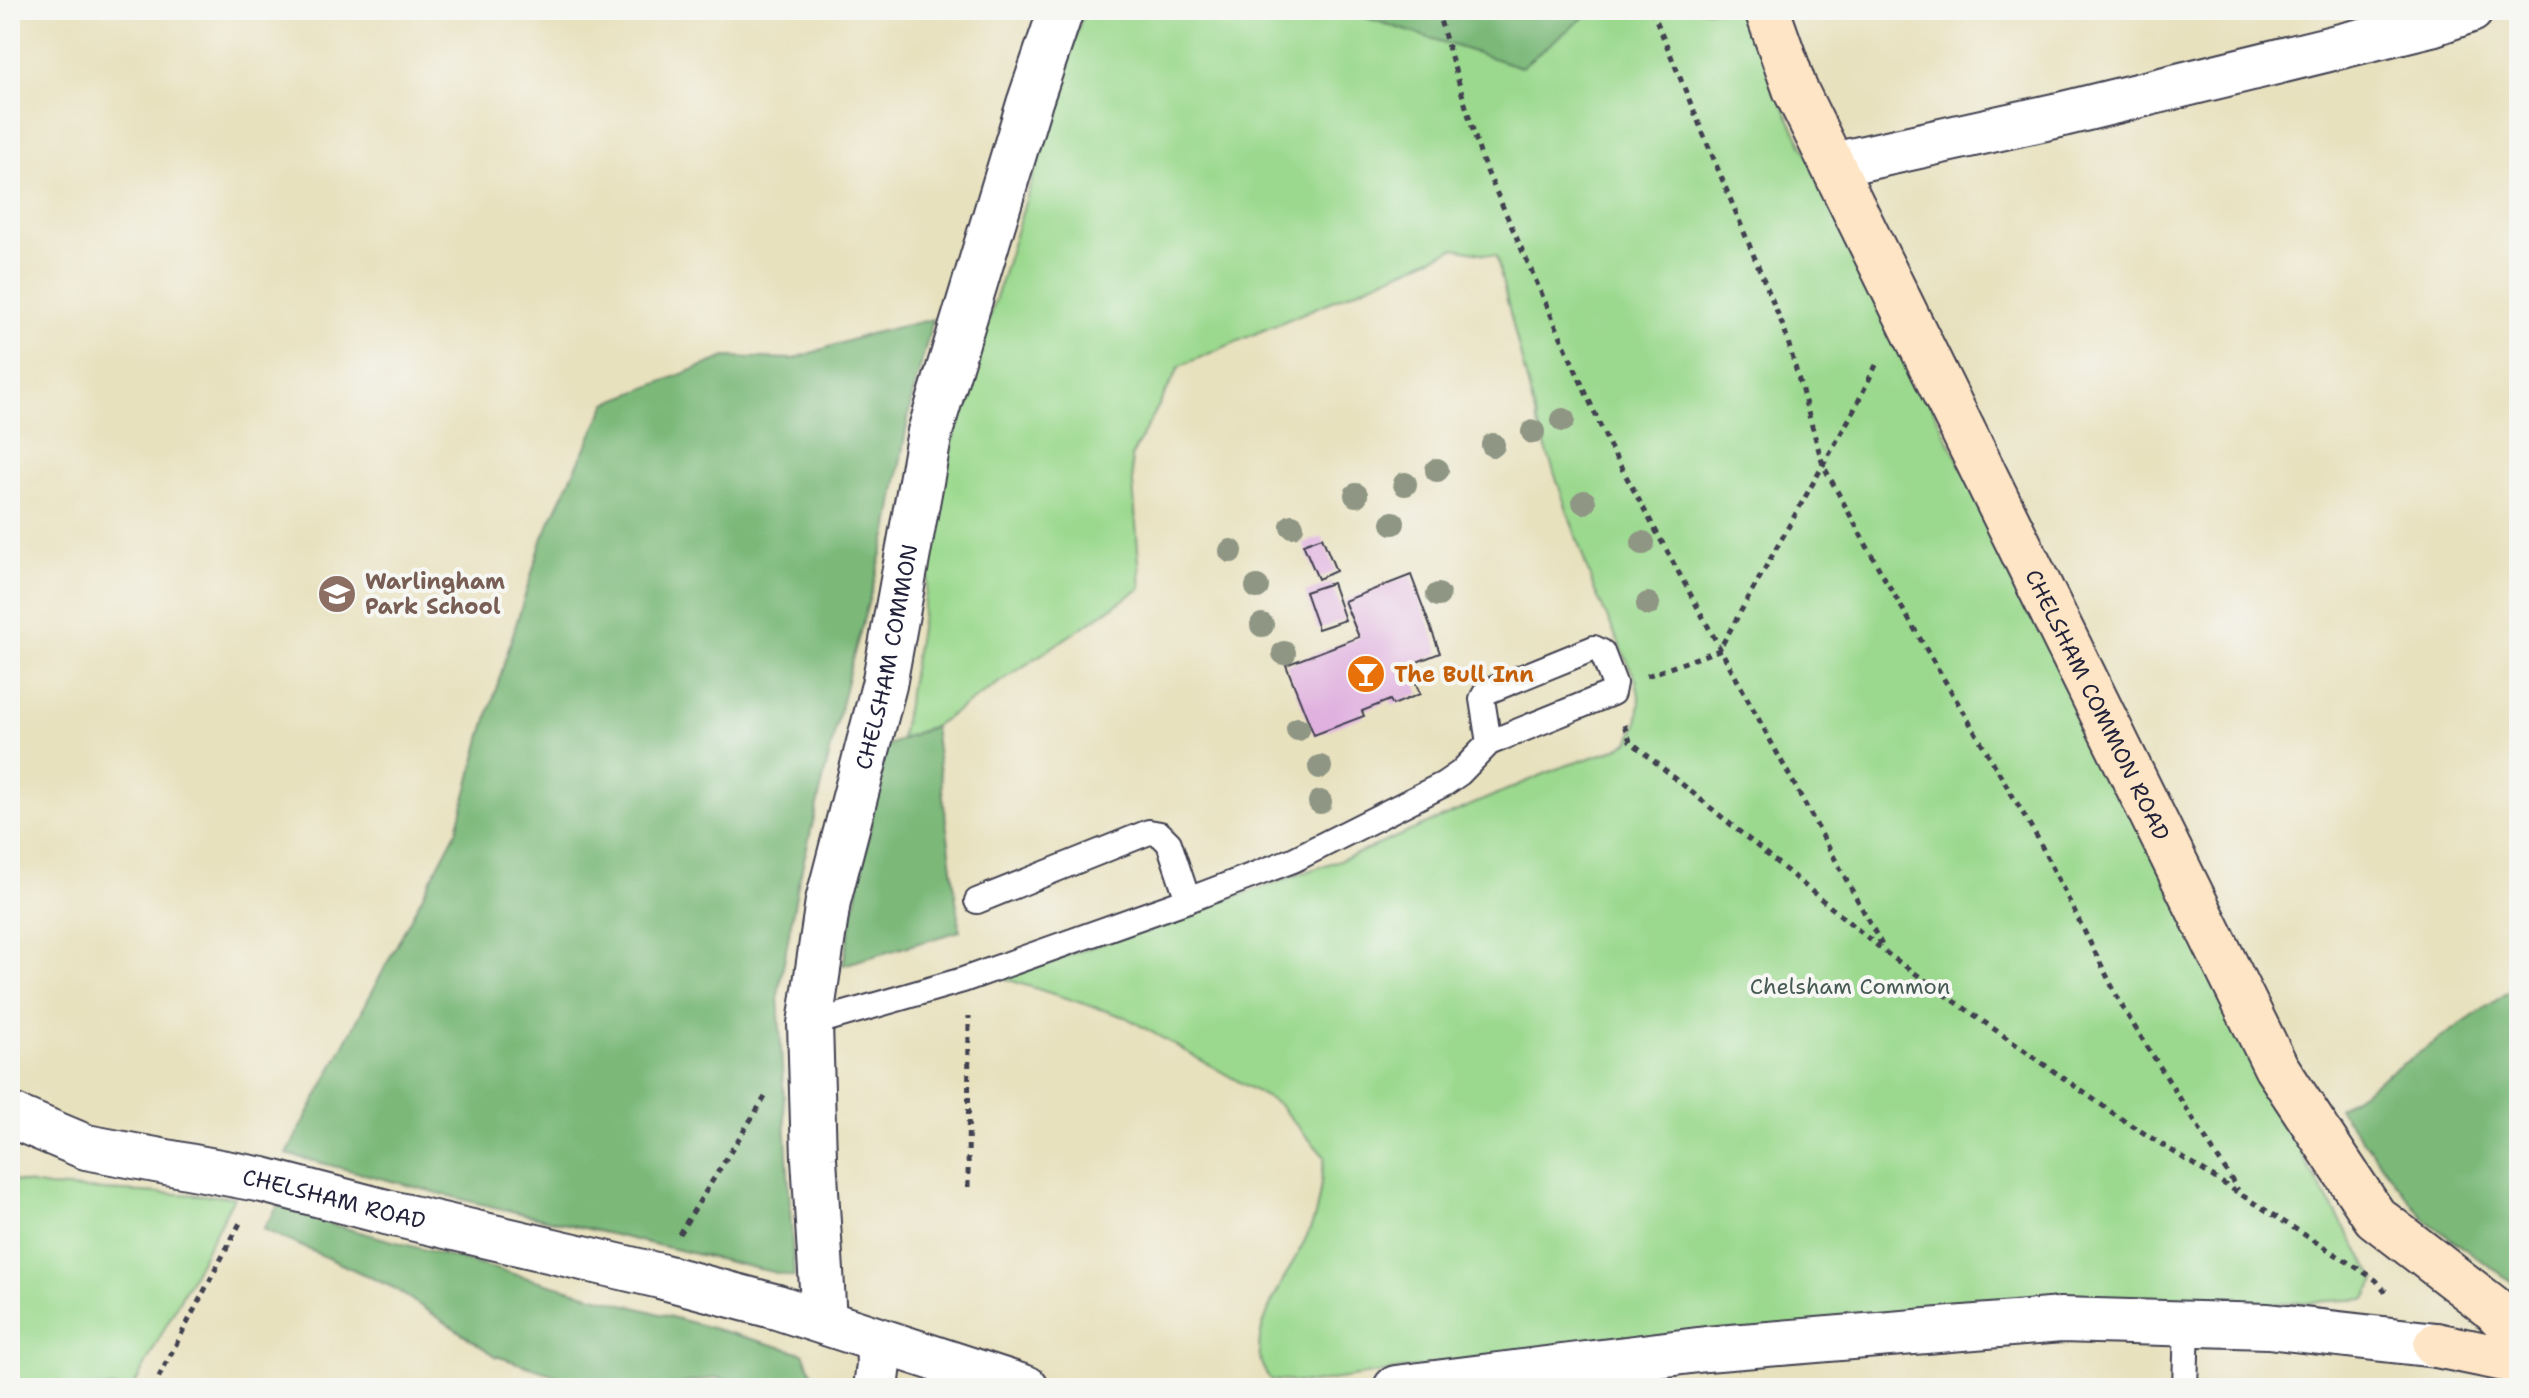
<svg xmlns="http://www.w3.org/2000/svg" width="2529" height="1398" font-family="'Shantell Sans',sans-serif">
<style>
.green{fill:#9bd98e;stroke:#5e7e64;stroke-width:2}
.forest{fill:#7cb979;stroke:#4f6e5a;stroke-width:2}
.building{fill:#e0b1df}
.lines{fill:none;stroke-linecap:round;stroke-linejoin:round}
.lane-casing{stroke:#403f4f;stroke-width:28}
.street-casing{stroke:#403f4f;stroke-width:48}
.secondary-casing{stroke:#403f4f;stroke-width:48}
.path{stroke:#403f4f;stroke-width:5;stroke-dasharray:6 6;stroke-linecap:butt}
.lane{stroke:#fff;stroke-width:24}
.street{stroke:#fff;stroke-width:44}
.secondary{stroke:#fde5c5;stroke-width:44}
.tree{fill:#8f9684}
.labels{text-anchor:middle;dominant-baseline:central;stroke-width:8;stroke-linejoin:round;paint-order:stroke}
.education-label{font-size:22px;font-weight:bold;fill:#785e54;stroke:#f6f6f2;text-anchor:start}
.street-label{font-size:22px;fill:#22223b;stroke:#f6f6f2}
.food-label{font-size:22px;font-weight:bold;fill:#c56008;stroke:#f6f6f2;text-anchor:start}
.park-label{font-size:22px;fill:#465954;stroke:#f6f6f2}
</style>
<rect width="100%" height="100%" fill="#f6f6f2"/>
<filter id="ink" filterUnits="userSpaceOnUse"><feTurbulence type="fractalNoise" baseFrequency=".0125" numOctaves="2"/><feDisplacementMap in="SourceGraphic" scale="16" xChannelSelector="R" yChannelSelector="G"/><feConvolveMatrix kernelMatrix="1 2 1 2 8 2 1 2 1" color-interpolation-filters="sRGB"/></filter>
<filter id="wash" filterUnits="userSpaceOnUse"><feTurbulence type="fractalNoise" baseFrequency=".006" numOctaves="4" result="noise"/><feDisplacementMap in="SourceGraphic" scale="32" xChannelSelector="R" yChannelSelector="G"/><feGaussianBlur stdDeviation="1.8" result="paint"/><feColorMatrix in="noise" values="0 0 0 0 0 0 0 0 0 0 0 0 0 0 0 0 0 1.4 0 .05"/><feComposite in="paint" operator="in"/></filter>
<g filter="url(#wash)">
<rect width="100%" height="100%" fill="#e8e1be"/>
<path class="green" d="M 1084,10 L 1342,10 L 1521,67 L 1593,10 L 1743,10 L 1787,114 L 2305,1161 L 2376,1280 L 2366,1299 L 2269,1304 L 1969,1310 L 1476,1358 L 1312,1383 L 1271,1380 C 1232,1338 1301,1262 1314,1219 C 1320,1200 1321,1177 1325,1157 L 1278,1104 L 1125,1017 L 1003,978 L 1354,855 L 1556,769 L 1611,751 L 1630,741 L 1637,724 L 1640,701 L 1636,680 L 1594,589 L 1537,422 L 1496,256 L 1455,248 L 1180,366 L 1131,457 L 1141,588 L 934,726 L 901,739 L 952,441 Z
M 10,1180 L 48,1187 L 234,1197 L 133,1388 L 10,1388 Z"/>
<path class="forest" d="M 1342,10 L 1593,10 L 1521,67 Z
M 933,319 L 911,402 L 888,532 L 850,668 L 797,889 L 778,995 L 794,1277 L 477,1203 L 287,1154 L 457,830 L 482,735 L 543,537 L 607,403 L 726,357 L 793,359 L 869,334 Z
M 934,726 L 960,931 L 843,965 L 886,746 Z
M 2519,985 L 2519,1287 L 2424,1219 L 2338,1108 Z
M 279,1205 L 334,1225 L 803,1353 L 819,1388 L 768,1388 L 717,1378 L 652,1388 L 595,1388 L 496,1356 L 392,1287 L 263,1229 Z"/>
<g id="blocks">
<path class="building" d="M 1322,537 L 1336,571 L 1318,579 L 1303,544 Z
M 1411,575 L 1440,653 L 1409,665 L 1420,694 L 1393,705 L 1390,700 L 1362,711 L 1364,716 L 1314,735 L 1286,665 L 1359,637 L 1344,601 Z
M 1332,583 L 1345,620 L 1318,629 L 1305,592 Z"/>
</g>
</g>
<g filter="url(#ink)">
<use href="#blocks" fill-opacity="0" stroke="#403f4f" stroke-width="2"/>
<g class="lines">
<g class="lane-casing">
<path id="lane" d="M 977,901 L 1149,832 L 1160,834 L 1169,843 L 1188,900
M 810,1024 L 963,980 L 1188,900 L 1293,860 L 1444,784 L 1460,773 L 1489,743 L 1612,693 L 1614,683 L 1602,652 L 1594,648 L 1486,692 L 1482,699 L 1489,743
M 2185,1388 L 2187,1324"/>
</g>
<g class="street-casing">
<g id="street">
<path d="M 1833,165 L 2059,115 L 2431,24 L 2471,10"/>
<path id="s1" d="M 10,1115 L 86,1147 L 263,1180 L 386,1212 L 660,1276 L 777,1307 L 1026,1388"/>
<path id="s2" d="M 824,1320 L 814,1158 L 810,1024 L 828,901 L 884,685 L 930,432 L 1029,104 L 1061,10"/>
<path d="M 876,1388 L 879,1364 L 878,1341"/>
<path d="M 1396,1388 L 1706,1349 L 2061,1320 L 2268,1326 L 2436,1345"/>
</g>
</g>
<g class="secondary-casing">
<g id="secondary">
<path id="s3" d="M 1767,10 L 1795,89 L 2276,1067 L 2375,1217 L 2492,1307 L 2519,1335"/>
<path d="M 2436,1345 L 2519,1362"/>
</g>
</g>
<path class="path" d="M 1437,10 L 1482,160 L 1609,445 L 1883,947
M 1652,10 L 1785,331 L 1823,465 L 1882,574 L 2037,837 L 2124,1010 L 2238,1190
M 1647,676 L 1719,650 L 1853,412 L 1878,361
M 1624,725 L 1630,741 L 1885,952 L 2120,1118 L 2376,1280 L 2386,1292
M 968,1187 L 969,1016
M 679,1234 L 765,1097
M 153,1388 L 240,1223"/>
<use href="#lane" class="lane"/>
<use href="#street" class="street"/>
<use href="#secondary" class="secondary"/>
</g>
<g class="tree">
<circle cx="1563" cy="420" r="12"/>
<circle cx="1533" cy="432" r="12"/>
<circle cx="1493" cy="445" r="12"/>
<circle cx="1437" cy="470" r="12"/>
<circle cx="1405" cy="484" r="12"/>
<circle cx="1356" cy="495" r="12"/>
<circle cx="1584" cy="502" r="12"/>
<circle cx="1393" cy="523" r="12"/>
<circle cx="1292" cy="526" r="12"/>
<circle cx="1643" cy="543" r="12"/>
<circle cx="1231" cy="551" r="12"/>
<circle cx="1257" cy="587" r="12"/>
<circle cx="1438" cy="595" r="12"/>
<circle cx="1648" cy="604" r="12"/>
<circle cx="1262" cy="625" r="12"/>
<circle cx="1284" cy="653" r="12"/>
<circle cx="1298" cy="729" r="12"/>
<circle cx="1320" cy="767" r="12"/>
<circle cx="1320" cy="802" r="12"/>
</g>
</g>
<defs>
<g id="school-disc" transform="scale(2)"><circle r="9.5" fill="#8d6e63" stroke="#f6f6f2"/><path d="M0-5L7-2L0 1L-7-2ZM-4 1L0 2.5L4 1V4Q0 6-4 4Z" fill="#fff"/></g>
<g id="bar-disc" transform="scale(2)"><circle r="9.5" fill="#e8710a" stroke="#f6f6f2"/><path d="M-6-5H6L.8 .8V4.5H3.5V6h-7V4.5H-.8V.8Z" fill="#fff"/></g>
</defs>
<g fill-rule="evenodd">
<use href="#school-disc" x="337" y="594"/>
<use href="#bar-disc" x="1366" y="674"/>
</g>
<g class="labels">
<g class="education-label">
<text x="365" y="581">Warlingham<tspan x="365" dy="25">Park School</tspan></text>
</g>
<g class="street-label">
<text stroke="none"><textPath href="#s2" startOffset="672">CHELSHAM COMMON</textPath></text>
<text stroke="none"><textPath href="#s3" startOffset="770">CHELSHAM COMMON ROAD</textPath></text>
<text stroke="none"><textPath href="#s1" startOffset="336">CHELSHAM ROAD</textPath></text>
</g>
<g class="food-label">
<text x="1394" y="674">The Bull Inn</text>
</g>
<g class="park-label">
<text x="1850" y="986">Chelsham Common</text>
</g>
</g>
<rect width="2529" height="1398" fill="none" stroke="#f6f6f2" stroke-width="40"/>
</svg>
